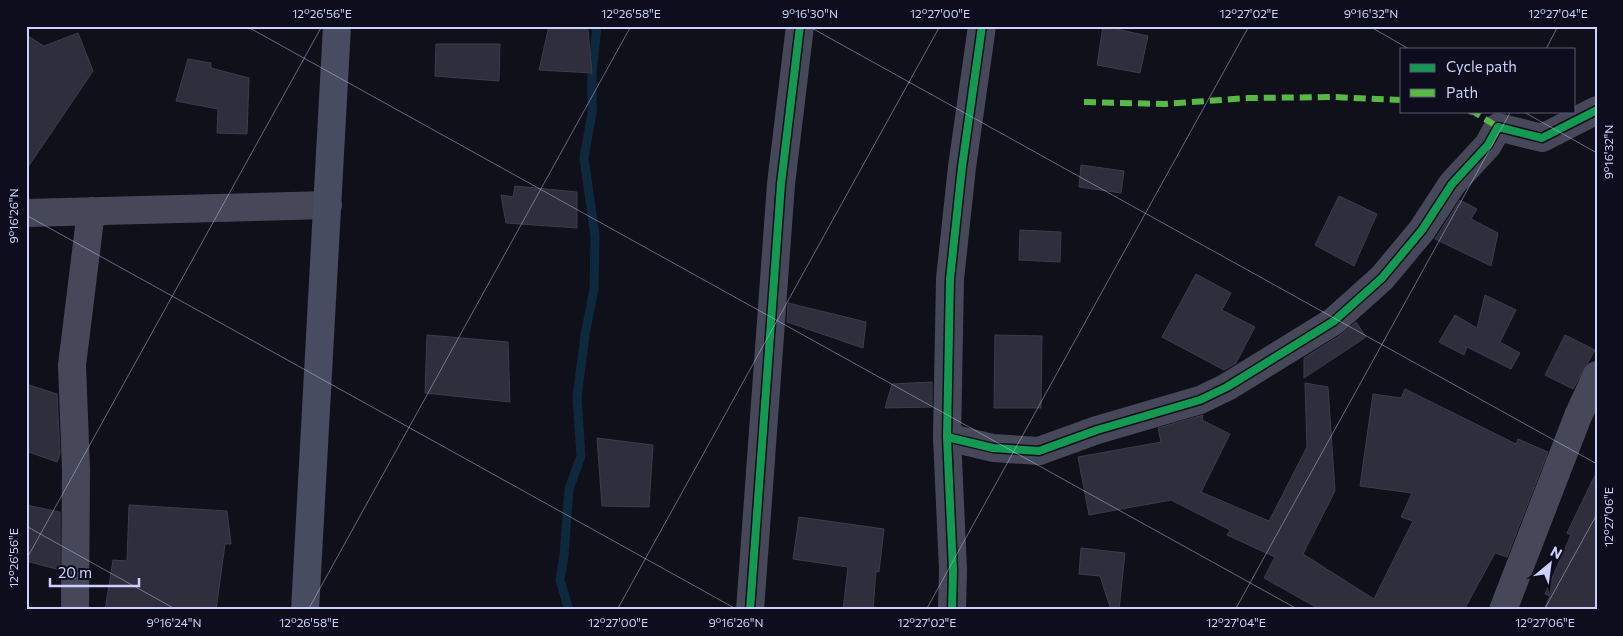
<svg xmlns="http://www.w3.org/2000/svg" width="1623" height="636" font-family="Commissioner,sans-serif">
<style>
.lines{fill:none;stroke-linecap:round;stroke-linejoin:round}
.stream{stroke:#0e293d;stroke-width:9}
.building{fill:#2e2e3c;stroke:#3b3c4d}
.minor{stroke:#46485a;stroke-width:28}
.secondary{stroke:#484c60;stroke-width:28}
.quiet{stroke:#58b947;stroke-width:6;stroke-dasharray:12 6;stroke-linecap:butt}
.cycleway-casing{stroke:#0d0d1d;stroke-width:11}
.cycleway{stroke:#139951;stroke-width:8}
.ticks{fill:none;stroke:#ccd0fc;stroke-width:1;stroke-opacity:0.45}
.neatline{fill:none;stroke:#ccd0fc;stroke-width:2}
.ticks-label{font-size:12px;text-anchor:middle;fill:#ccd0fc}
</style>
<rect width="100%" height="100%" fill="#10101a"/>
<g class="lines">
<path class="stream" d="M 569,610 L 560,580 L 564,555 L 569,489 L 581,456 L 577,397 L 585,335 L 594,289 L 595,236 L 584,158 L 592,113 L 592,73 L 597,26"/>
</g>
<path class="building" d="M 549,26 L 570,26 L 588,30 L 592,73 L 539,70 Z
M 1103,26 L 1148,36 L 1140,73 L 1097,65 Z
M 78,33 L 93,71 L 26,170 L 26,35 L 44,46 Z
M 436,44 L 500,44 L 499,81 L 435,76 Z
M 188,59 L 211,63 L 211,68 L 249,78 L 247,134 L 217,133 L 218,109 L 176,101 Z
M 1081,165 L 1124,171 L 1121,193 L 1079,187 Z
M 515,186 L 577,192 L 577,228 L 506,223 L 501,195 L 513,197 Z
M 1339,196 L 1377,214 L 1354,266 L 1315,245 Z
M 1460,200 L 1477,209 L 1471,219 L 1498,233 L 1491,266 L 1435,239 Z
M 1020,230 L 1061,232 L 1060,262 L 1019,260 Z
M 1196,274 L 1231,293 L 1222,310 L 1255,327 L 1236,363 L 1224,370 L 1162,337 Z
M 1485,295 L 1516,310 L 1500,342 L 1520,353 L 1511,369 L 1467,347 L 1464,355 L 1439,342 L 1455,315 L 1477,328 Z
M 788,303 L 866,322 L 863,348 L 787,322 Z
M 1356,322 L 1366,337 L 1304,378 L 1304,358 L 1342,334 Z
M 427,335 L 508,342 L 510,402 L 425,393 Z
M 995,335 L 1042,336 L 1041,408 L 994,408 Z
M 1565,335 L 1595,350 L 1573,389 L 1545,375 Z
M 932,382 L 932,407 L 885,408 L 892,384 Z
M 1305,383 L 1328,387 L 1335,491 L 1303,554 L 1374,599 L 1413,521 L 1401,517 L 1412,493 L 1360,486 L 1373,394 L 1401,398 L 1405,389 L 1516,444 L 1518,439 L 1548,452 L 1507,557 L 1495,553 L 1464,610 L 1321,610 L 1264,578 L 1275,557 L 1227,535 L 1230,530 L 1171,500 L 1089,515 L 1078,457 L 1161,442 L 1158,428 L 1203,415 L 1202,420 L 1230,434 L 1201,492 L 1269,521 L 1307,447 Z
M 26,384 L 57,394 L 60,454 L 57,462 L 26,451 Z
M 597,438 L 653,445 L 649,507 L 602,506 Z
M 1597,471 L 1597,610 L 1544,610 L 1550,596 L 1545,594 L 1571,535 L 1567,533 Z
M 26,505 L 60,512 L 60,570 L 26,561 Z
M 129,505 L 227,511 L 231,544 L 225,544 L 216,610 L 105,610 L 113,560 L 127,561 Z
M 799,517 L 884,529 L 879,572 L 876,571 L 873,610 L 843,610 L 848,567 L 793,559 Z
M 1081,548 L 1125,553 L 1119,610 L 1111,610 L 1100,576 L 1079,574 Z"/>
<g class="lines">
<path class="minor" d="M 26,213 L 328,205
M 947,437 L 993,448 L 1039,451 L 1097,430 L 1200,400 L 1227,387 L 1334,321 L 1382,278 L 1422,230 L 1452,184 L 1488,145 L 1498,127 L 1542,138 L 1597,110
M 75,610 L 76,469 L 72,365 L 91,211
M 750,610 L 781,184 L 800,26
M 952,610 L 953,570 L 947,437 L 950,279 L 962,167 L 982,26
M 1503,610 L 1578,416 L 1597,375"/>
<path class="secondary" d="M 305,610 L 337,26"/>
<path class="quiet" d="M 1084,102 L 1165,104 L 1248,98 L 1333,97 L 1402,100
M 1469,111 L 1474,112 L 1498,127"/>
<g class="cycleway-casing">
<path id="cycleway" d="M 947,437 L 993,448 L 1039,451 L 1097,430 L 1200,400 L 1227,387 L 1334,321 L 1382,278 L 1422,230 L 1452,184 L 1488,145 L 1498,127 L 1542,138 L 1597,110
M 750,610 L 781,184 L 800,26
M 952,610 L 953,570 L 947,437 L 950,279 L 962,167 L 982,26"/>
</g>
<use href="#cycleway" class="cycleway"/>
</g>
<path class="ticks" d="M 246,26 L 1299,610M 808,26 L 1597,464M 1369,26 L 1409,49M 1546,49 L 1558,26M 1522,111 L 1597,153M 26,215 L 738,610M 26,526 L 177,610M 26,560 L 322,26M 308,610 L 631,26M 617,610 L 940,26M 926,610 L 1249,26M 1235,610 L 1511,111M 1544,610 L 1597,514"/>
<rect width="1623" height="636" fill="none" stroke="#0d0d1d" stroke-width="55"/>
<rect x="1400" y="48" width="175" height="65" fill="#0d0d1d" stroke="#595b76"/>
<rect x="1410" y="64" width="25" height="8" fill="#139951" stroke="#595b76"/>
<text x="1446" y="72" font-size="15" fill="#ccd0fc">Cycle path</text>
<rect x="1410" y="89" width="25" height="8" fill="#58b947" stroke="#595b76"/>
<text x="1446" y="98" font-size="15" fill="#ccd0fc">Path</text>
<g transform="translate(1550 564) rotate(29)" stroke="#0d0d1d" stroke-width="4" paint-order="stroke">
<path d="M0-4L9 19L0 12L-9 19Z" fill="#ccd0fc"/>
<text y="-8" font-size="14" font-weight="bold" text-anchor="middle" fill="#ccd0fc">N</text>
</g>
<path d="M50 578v8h89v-8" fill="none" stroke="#ccd0fc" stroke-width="2.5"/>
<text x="58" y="578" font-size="15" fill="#ccd0fc" stroke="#0d0d1d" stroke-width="4" paint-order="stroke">20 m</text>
<rect x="28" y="28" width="1568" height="580" class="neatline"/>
<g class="ticks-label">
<text x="322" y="18">12°26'56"E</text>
<text x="631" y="18">12°26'58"E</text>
<text x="810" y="18">9°16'30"N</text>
<text x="940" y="18">12°27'00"E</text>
<text x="1249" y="18">12°27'02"E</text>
<text x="1371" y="18">9°16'32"N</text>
<text x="1558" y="18">12°27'04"E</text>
<text transform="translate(1609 152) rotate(-90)" y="4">9°16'32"N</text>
<text transform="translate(14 216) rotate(-90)" y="4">9°16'26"N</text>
<text transform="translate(1609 517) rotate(-90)" y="4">12°27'06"E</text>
<text transform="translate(14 558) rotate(-90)" y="4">12°26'56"E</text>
<text x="174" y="627">9°16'24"N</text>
<text x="309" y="627">12°26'58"E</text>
<text x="618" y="627">12°27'00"E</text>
<text x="736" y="627">9°16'26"N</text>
<text x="927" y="627">12°27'02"E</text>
<text x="1236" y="627">12°27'04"E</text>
<text x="1545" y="627">12°27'06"E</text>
</g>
</svg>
